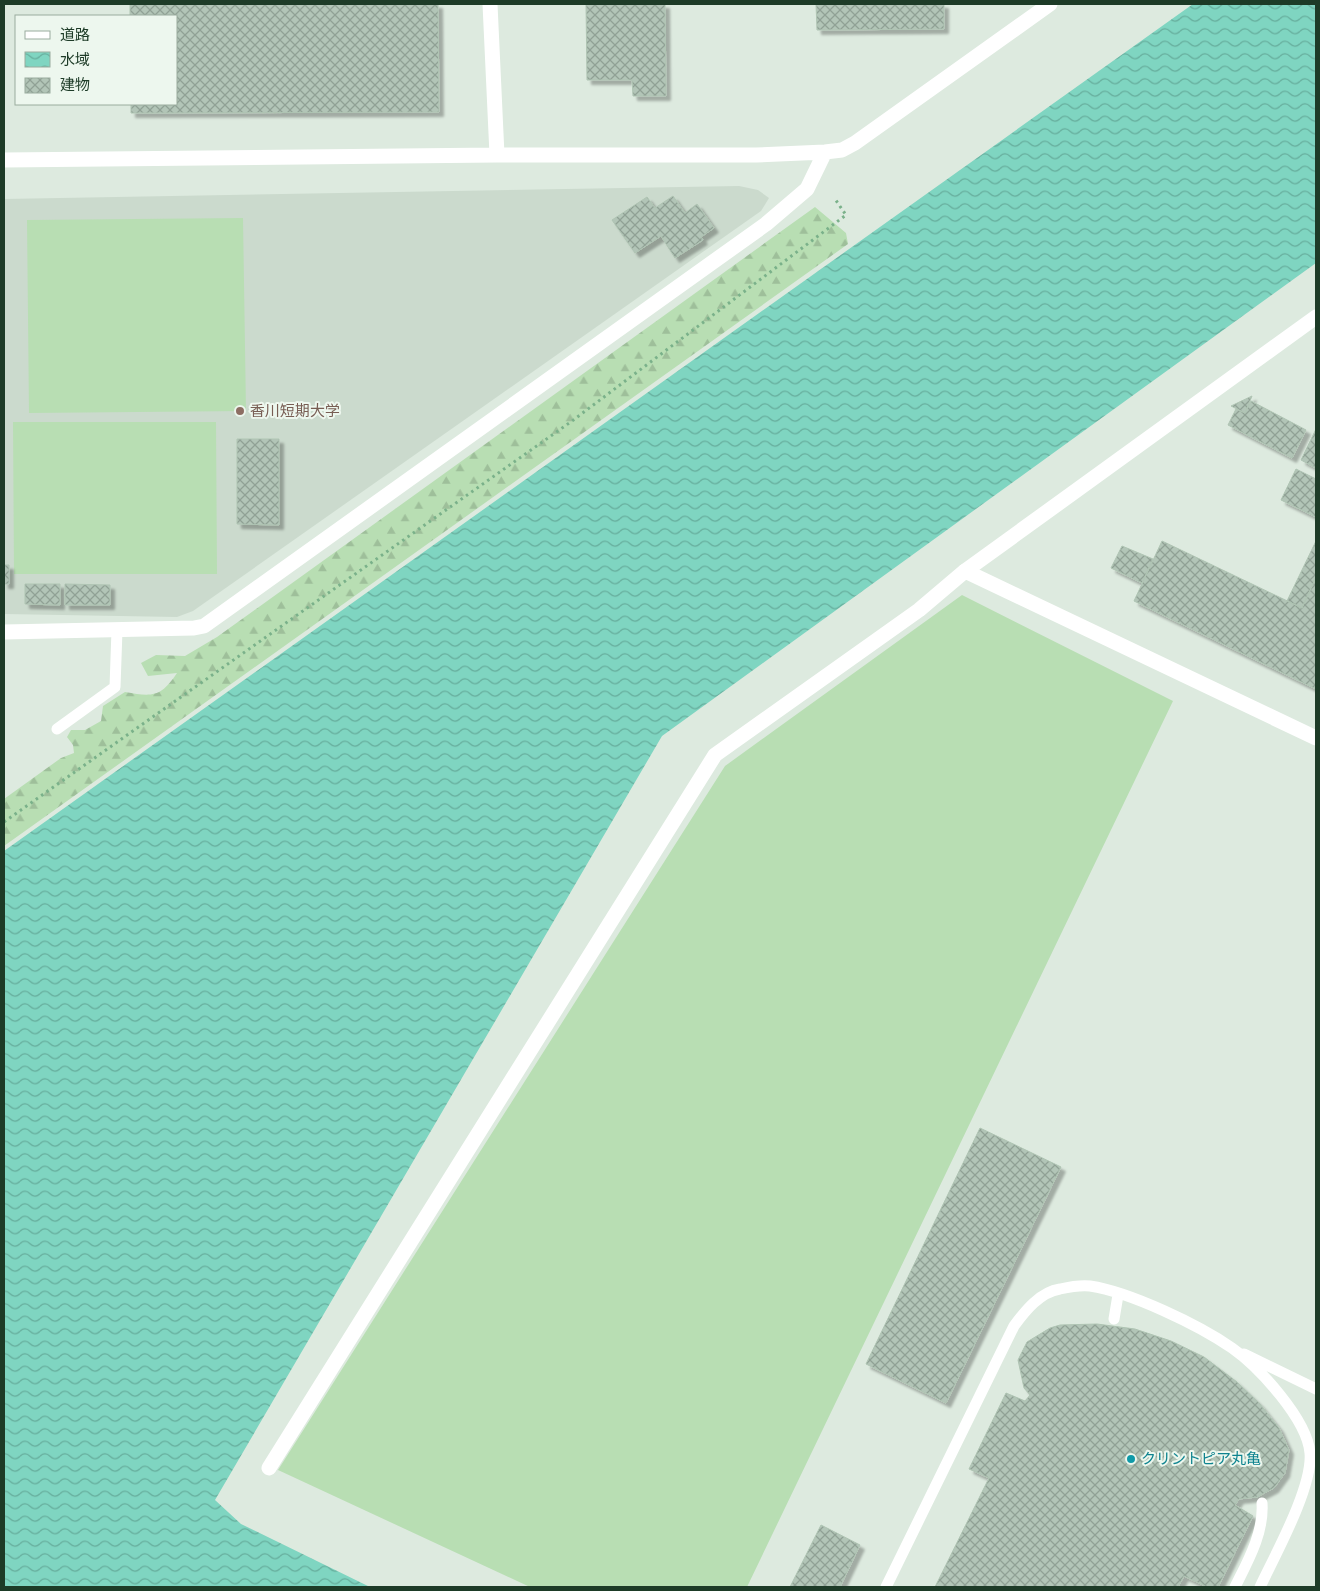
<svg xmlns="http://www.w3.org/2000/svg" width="1320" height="1591" font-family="'Sofia Sans Condensed','Noto Sans JP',sans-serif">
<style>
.built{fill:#cbdacd}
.grass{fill:#b8deb3}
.forest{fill:url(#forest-firs)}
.water{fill:url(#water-waves)}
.building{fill:url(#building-cross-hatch);stroke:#afc4b3;filter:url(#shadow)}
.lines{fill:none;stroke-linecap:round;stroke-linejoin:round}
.path{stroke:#7ab18a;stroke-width:3;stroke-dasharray:2.5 4;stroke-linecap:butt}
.service{stroke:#fff;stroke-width:11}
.minor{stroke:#fff;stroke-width:15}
.tertiary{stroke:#fff;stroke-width:15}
.education-dot{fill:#8d6e63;stroke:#edf7ee;stroke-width:2}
.culture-dot{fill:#0f9aa8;stroke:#edf7ee;stroke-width:2}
.labels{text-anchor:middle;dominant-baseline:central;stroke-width:4;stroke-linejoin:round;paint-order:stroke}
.education-label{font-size:15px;fill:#785e54;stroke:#edf7ee;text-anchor:start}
.culture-label{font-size:15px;fill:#0d838f;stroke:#edf7ee;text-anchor:start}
</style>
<defs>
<pattern id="forest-firs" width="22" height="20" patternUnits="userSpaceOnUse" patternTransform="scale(1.25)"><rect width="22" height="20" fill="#b8deb3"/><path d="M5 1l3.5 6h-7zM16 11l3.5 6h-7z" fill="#9ebf9a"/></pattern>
<pattern id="water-waves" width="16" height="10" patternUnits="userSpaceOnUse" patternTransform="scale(1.25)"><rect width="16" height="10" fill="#7fd5c1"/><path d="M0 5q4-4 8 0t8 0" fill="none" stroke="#67ae9d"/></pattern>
<pattern id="building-cross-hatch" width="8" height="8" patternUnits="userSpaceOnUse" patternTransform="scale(1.25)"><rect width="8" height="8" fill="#b2c5b7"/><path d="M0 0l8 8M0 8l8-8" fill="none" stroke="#90a195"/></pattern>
<filter id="shadow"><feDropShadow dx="4.5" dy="4.5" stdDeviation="1" flood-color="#0004"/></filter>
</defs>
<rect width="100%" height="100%" fill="#ddeadf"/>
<path class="built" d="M 739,186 L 758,190 L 769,198 L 761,211 L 193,611 L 177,617 L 4,614 L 4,199 Z"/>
<path class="grass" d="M 243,218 L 246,411 L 29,413 L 27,220 Z
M 13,422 L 216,422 L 217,574 L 14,574 Z
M 962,595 L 1173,701 L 747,1587 L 530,1587 L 278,1470 L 725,766 Z"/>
<path class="forest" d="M 815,207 L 846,233 L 848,244 L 4,846 L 4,799 L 61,758 L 74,753 L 73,745 L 67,737 L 71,730 L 85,730 L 101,721 L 103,706 L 125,692 C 153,697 161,697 177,673 L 148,676 L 141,663 L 156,655 L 185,656 L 217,637 Z"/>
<path class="water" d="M 1193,4 L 1316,4 L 1316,263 L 662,736 L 215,1500 L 241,1524 L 370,1587 L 4,1587 L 4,851 Z"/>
<path class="building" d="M 130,4 L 438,4 L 439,112 L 131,113 L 131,104 L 176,104 L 176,16 L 130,16 Z
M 586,4 L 665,4 L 666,96 L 633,96 L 632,80 L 587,80 Z
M 816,4 L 944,4 L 944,29 L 817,30 Z
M 673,196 L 685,213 L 697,204 L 714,228 L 701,237 L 703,240 L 675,258 L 661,236 L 635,253 L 612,220 L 647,197 L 655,208 Z
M 1252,396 L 1245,413 L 1231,406 Z
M 1251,401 L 1306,430 L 1292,458 L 1228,425 L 1236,409 L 1245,413 Z
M 1316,429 L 1316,468 L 1301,460 Z
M 237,439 L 279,439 L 279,525 L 237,524 Z
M 1296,469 L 1316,479 L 1316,517 L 1281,500 Z
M 1162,541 L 1302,608 L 1316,577 L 1316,689 L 1134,601 Z
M 1316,541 L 1316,577 L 1302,608 L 1287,601 Z
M 1122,546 L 1153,559 L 1142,583 L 1111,568 Z
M 4,565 L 9,565 L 9,584 L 4,584 Z
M 25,584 L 60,584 L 60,605 L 25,604 Z
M 65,584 L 110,585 L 110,605 L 65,605 Z
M 980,1128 L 1061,1167 L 946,1403 L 866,1364 Z
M 1097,1324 L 1135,1329 L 1171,1341 L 1204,1357 L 1237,1382 L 1260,1404 L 1279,1428 L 1289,1450 L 1285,1473 L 1274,1488 L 1257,1497 L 1239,1499 L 1235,1505 L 1253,1516 L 1218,1587 L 1207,1587 L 1184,1576 L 1178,1587 L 935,1587 L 989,1478 L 969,1469 L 1006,1393 L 1025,1401 L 1030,1395 L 1024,1388 L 1018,1360 L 1027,1342 L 1050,1328 L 1060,1325 Z
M 821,1525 L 860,1545 L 840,1587 L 790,1587 Z"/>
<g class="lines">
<path class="path" d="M 4,822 L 572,421 L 846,215 L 835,199"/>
<path class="service" d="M 57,729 L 115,687 L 117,630
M 1114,1319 L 1118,1295
M 1244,1354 L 1316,1389
M 886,1587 L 1014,1326 C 1025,1311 1040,1292 1060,1289 C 1069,1287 1081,1285 1090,1286 C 1130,1292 1199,1325 1232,1348 C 1259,1367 1307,1419 1310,1453 C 1313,1487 1275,1555 1260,1587
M 1235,1587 C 1248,1561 1264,1533 1262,1503"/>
<path class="minor" d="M 269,1468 L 715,755 L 919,610 L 965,571 L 1316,317"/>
<path class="tertiary" d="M 490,4 L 497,155
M 4,160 L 497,155 L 756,155 L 825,152 L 842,150 L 855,143 L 1050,4
M 965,571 L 1316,738
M 4,632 L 194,628 L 204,626 L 766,224 L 807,189 L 825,152"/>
</g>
<circle class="education-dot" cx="240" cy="411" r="5"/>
<circle class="culture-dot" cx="1131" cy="1459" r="5"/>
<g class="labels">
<g class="education-label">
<text x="250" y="411">香川短期大学</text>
</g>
<g class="culture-label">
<text x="1141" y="1459">クリントピア丸亀</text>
</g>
</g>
<rect width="1320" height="1591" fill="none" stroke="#1d3b27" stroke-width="10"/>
<rect x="15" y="15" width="162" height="90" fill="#edf7ee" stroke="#9aac9e"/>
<rect x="25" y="31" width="25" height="8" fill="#ffffff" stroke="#9aac9e"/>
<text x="60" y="40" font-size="15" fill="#1d3b27">道路</text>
<rect x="25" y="52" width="25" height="15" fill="url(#water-waves)" stroke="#9aac9e"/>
<text x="60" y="65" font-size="15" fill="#1d3b27">水域</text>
<rect x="25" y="78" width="25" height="15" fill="url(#building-cross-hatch)" stroke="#9aac9e"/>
<text x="60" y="90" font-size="15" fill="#1d3b27">建物</text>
</svg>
